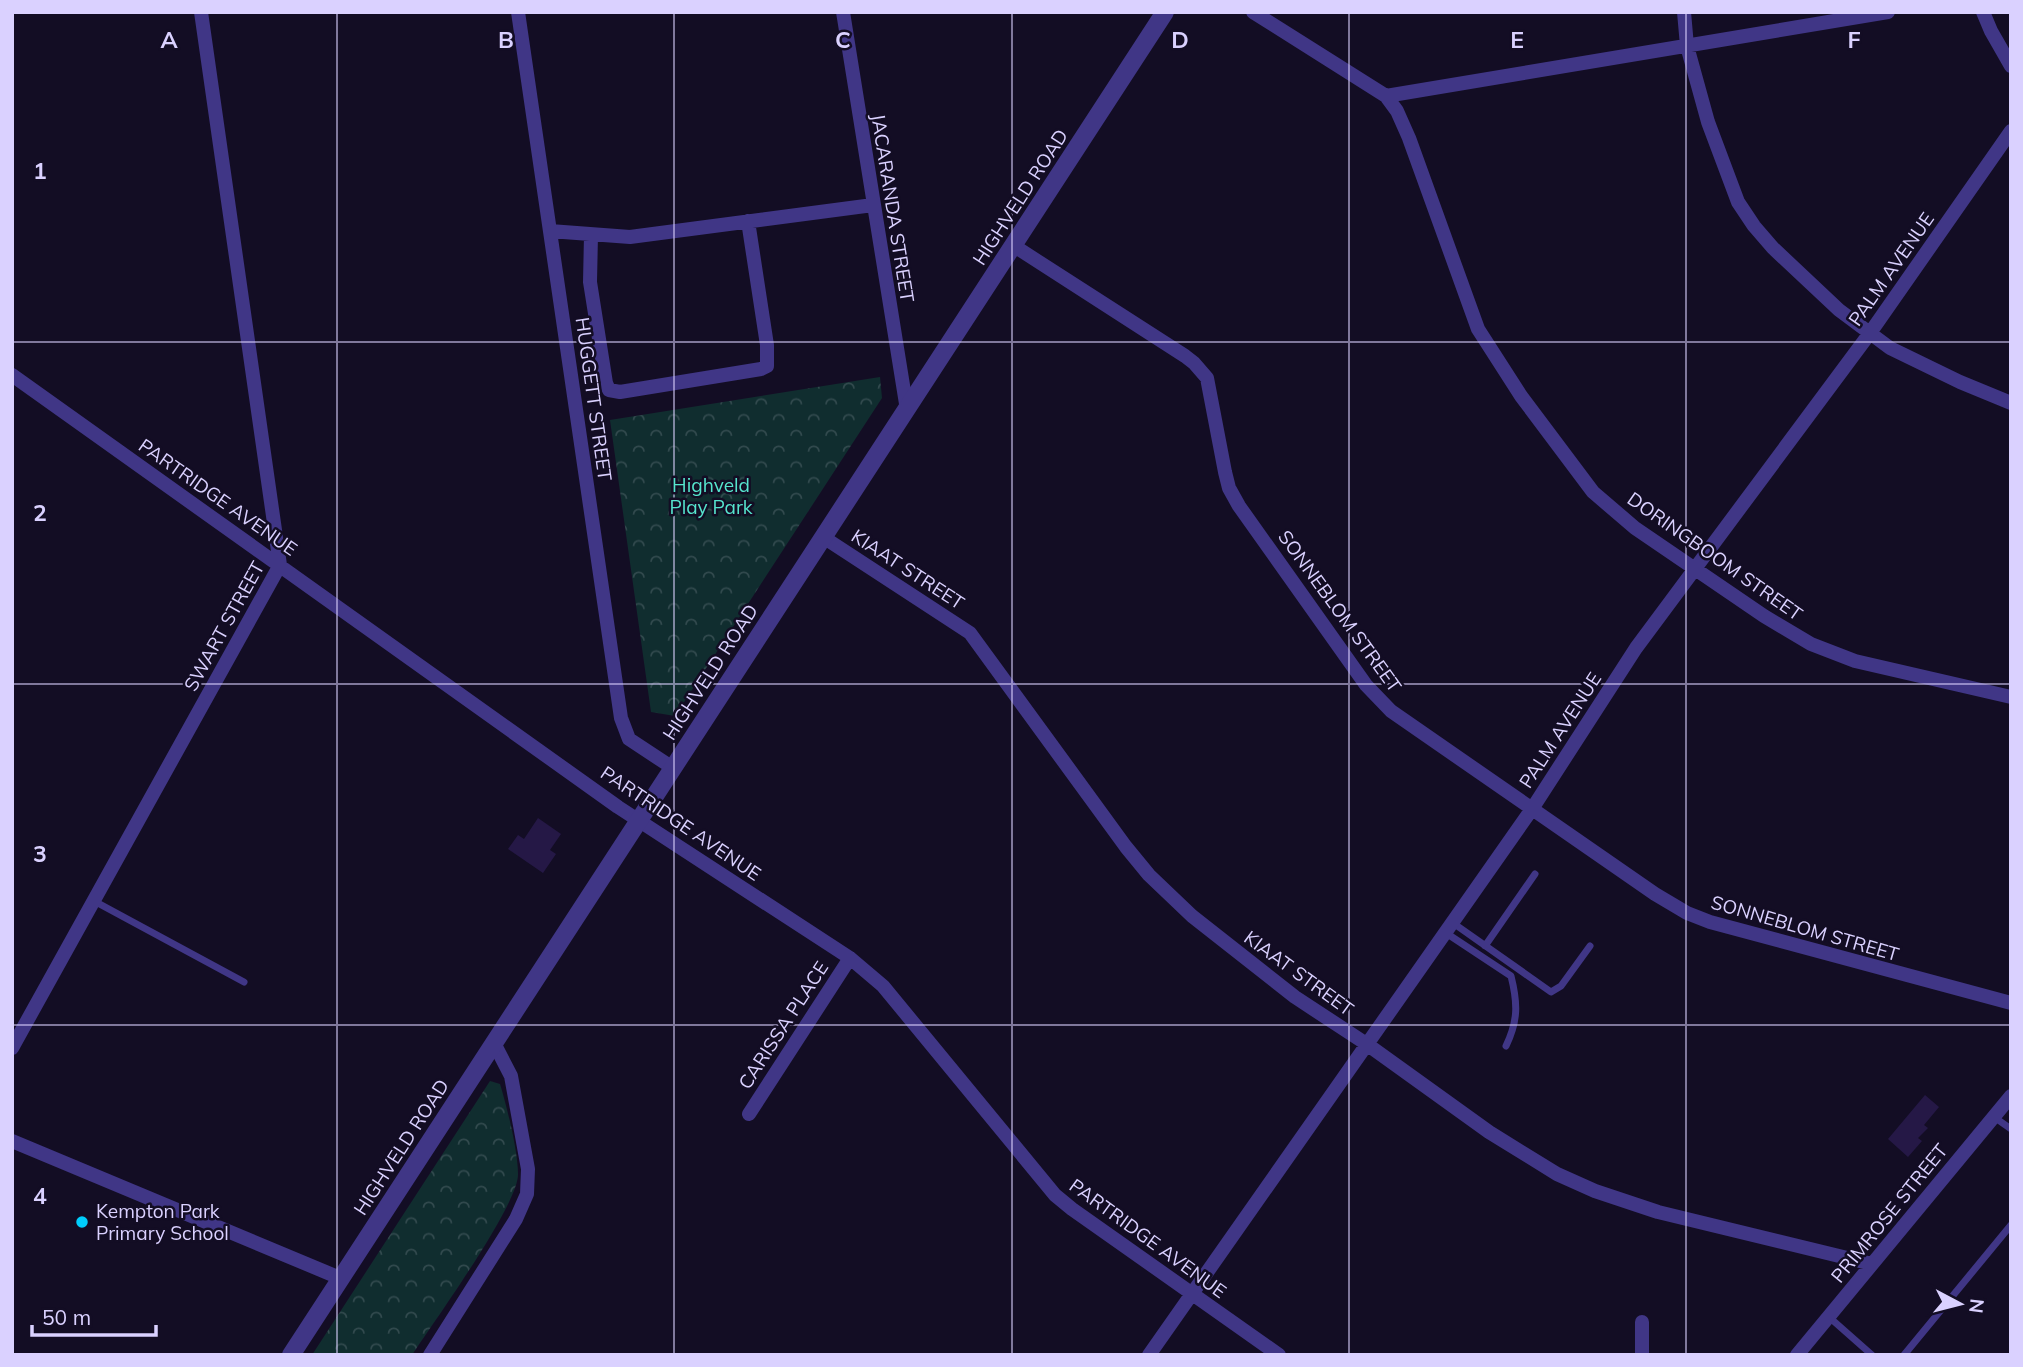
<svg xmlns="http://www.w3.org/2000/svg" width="2023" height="1367" font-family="Mulish,sans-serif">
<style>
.forest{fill:url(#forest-crowns)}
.building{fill:#251846}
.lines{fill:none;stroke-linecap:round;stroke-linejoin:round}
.service{stroke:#403686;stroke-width:7}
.minor{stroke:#403686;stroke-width:14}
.tertiary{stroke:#403686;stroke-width:18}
.grid{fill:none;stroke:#dad1ff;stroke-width:2;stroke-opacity:0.55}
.poi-dot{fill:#00cdfc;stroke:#130d24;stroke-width:2.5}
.labels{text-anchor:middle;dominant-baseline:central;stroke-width:5;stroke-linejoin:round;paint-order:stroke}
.street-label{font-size:19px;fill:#dad1ff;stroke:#130d24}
.park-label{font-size:19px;fill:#56e5ce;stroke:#130d24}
.poi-label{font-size:19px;fill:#dad1ff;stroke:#130d24;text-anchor:start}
.grid-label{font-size:23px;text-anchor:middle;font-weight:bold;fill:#dad1ff;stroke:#130d24;stroke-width:5;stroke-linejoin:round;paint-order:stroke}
</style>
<defs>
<pattern id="forest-crowns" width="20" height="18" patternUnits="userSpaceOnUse" patternTransform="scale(1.75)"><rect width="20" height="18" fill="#102d2f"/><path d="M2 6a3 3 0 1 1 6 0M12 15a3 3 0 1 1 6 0" fill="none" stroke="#324a4e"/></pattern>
</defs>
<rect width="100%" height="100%" fill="#130d24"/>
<path class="forest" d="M 880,377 L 882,398 L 675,716 L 651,712 L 610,420 Z
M 490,1081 L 500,1084 C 507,1107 518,1151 518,1174 C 519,1204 433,1323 412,1355 L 312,1355 Z"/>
<path class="building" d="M 538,818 L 561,834 L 550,850 L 556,854 L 543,873 L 508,849 L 518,835 L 524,839 Z
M 1925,1095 L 1939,1107 L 1924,1125 L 1928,1128 L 1918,1138 L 1922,1141 L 1908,1157 L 1888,1139 Z"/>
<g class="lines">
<path class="service" d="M 94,901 L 244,982
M 1453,923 L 1551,992 L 1561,986 L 1590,946
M 1446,933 L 1511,976 C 1518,1004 1518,1021 1506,1046
M 1485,946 L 1535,874
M 1994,1117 L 2011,1129
M 1829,1317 L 1872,1355
M 1904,1355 L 2011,1225"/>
<path class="minor" d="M 518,12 L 621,718 L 629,739 L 673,768
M 843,12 L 907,410
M 1253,12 L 1386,96 L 1397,111 L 1409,138 L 1478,329 L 1521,396 L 1593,492 L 1635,528 L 1764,616 L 1811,644 L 1855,661 L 2011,697
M 1684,12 L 1687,46 L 1708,122 L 1738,202 L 1754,226 L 1773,248 L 1839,310 L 1890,348 L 1960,382 L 2011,403
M 1983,12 L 1991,31 L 2011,66
M 1386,96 L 1888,12
M 550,231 L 630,237 L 873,205
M 591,235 L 590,282 L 606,383 L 609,390 L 620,392 L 761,369 L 767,366 L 767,345 L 748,221
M 1014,246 L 1185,356 L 1194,363 L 1207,378 L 1225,472 L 1229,488 L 1239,506 L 1366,685 L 1391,711 L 1655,894 L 1687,913 L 1710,922 L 2011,1003
M 12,375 L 618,807 L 850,958 L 883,986 L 1055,1195 L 1072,1209 L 1279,1355
M 823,537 L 970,633 L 1126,847 L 1149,875 L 1192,916 L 1295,997 L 1368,1045 L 1489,1132 L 1557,1174 L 1595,1191 L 1658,1212 L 1872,1264
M 12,1048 L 280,565 L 201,12
M 749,1114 L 850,958
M 12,1141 L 340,1278
M 430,1355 L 516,1219 L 527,1194 L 528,1169 L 511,1076 L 494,1043
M 1149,1355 L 1532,809 L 1636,648 L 1870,333 L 2011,131
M 1642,1355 L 1642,1322
M 1797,1355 L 2011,1096"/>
<path class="tertiary" d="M 291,1355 L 1165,12"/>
</g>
<path class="grid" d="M 337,12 L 337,1355M 674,12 L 674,1355M 1012,12 L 1012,1355M 1349,12 L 1349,1355M 1686,12 L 1686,1355M 12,342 L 2011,342M 12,684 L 2011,684M 12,1025 L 2011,1025"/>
<circle class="poi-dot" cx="82" cy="1222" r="7"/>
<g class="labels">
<g class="street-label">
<text transform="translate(1020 197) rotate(-57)">HIGHVELD ROAD</text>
<text transform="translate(893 208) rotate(81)">JACARANDA STREET</text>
<text transform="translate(1891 269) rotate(-55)">PALM AVENUE</text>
<text transform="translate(594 399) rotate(82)">HUGGETT STREET</text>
<text transform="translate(218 497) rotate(35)">PARTRIDGE AVENUE</text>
<text transform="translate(1715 556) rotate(35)">DORINGBOOM STREET</text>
<text transform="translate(908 569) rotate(33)">KIAAT STREET</text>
<text transform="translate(1340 611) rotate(54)">SONNEBLOM STREET</text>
<text transform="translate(224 626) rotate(-61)">SWART STREET</text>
<text transform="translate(710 672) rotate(-57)">HIGHVELD ROAD</text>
<text transform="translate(1560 730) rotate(-57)">PALM AVENUE</text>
<text transform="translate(681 823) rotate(34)">PARTRIDGE AVENUE</text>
<text transform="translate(1805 928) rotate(16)">SONNEBLOM STREET</text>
<text transform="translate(1299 973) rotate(36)">KIAAT STREET</text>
<text transform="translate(783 1025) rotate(-57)">CARISSA PLACE</text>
<text transform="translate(401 1147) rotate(-57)">HIGHVELD ROAD</text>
<text transform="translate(1889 1213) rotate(-51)">PRIMROSE STREET</text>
<text transform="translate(1148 1238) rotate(36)">PARTRIDGE AVENUE</text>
</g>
<g class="park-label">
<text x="711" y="485">Highveld<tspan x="711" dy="22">Play Park</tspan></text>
</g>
<g class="poi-label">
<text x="96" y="1211">Kempton Park<tspan x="96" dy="22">Primary School</tspan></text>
</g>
</g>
<g class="grid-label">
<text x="169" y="48">A</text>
<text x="506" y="48">B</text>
<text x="843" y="48">C</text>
<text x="1180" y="48">D</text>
<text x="1517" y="48">E</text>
<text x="1854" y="48">F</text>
<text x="40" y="179">1</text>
<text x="40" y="521">2</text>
<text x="40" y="862">3</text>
<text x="40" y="1204">4</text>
</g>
<rect width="2023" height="1367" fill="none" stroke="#dad1ff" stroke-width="28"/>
<g transform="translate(1960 1304) rotate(97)" stroke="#130d24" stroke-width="5" paint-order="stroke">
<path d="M0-5L12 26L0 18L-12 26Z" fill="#dad1ff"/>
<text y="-10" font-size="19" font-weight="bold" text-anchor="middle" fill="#dad1ff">N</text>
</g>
<path d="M32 1325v10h124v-10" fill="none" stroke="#dad1ff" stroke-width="3.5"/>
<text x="42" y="1325" font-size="21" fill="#dad1ff" stroke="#130d24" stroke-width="5" paint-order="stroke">50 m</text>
</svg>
